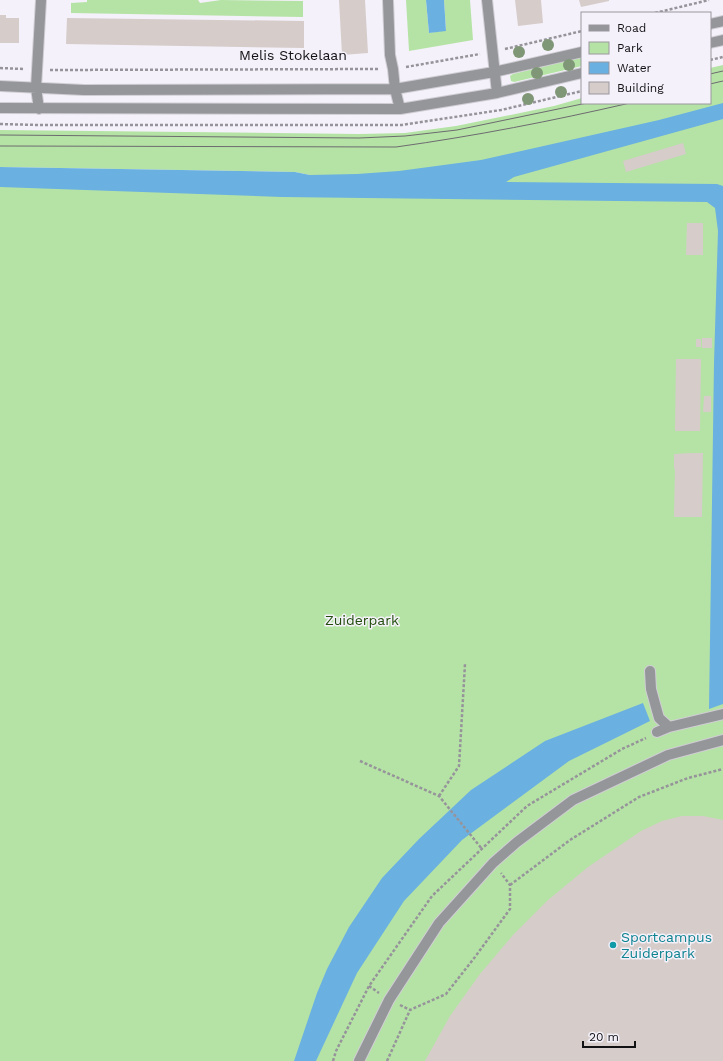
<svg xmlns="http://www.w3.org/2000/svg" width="723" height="1061" font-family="'Work Sans',sans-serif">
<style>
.green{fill:#b5e3a5}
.water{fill:#6ab0e1}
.building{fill:#d6ccca}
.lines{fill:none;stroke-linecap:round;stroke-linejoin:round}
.minor-casing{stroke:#d0cdd5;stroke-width:12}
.path{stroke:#96949a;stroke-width:2.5;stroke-dasharray:3 2;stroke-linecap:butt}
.minor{stroke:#949699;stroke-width:10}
.tram{stroke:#6d6b70;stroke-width:1}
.tree{fill:#809777}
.culture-dot{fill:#0f9aa8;stroke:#f4f1fa;stroke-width:1.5}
.labels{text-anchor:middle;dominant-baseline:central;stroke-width:3;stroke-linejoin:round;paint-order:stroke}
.street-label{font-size:14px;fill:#121114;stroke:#f4f1fa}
.park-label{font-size:14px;fill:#224d0c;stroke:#f4f1fa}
.culture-label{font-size:14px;fill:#0d838f;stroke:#f4f1fa;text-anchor:start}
</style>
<rect width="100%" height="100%" fill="#f4f1fa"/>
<path class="green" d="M 87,0 L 198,0 L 200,3 L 221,0 L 303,1 L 303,17 L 71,13 L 71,3 L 87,2 Z
M 406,0 L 426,0 L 429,33 L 446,30 L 444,0 L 470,0 L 473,40 L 409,51 Z
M 582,57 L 582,66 L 514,82 L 511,81 L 510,76 L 513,74 Z
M 723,65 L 723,1061 L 0,1061 L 0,180 L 310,175 L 295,172 L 0,167 L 0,130 L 359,134 L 405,133 L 456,126 L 554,106 L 582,98 L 582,103 L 710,103 L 710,68 Z"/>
<path class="water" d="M 426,0 L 444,0 L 446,31 L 429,33 Z
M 723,103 L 723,119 L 514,177 L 506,182 L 717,184 L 723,186 L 723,704 L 709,709 L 714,363 L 718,231 L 715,208 L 707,202 L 282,197 L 0,187 L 0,167 L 295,172 L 310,175 L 357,174 L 399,171 L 481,160 L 659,120 Z
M 643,703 L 650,721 L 569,761 L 462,840 L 404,901 L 357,973 L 316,1061 L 294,1061 L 317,993 L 327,969 L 349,927 L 382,878 L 419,839 L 471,790 L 545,741 Z"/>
<path class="building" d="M 339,0 L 365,0 L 368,53 L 342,55 Z
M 515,0 L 541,0 L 543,23 L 518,26 Z
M 579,0 L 609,0 L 609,1 L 581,7 Z
M 0,15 L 6,15 L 6,18 L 19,18 L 19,43 L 0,43 Z
M 67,18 L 304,21 L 304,48 L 66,44 Z
M 683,143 L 686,154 L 626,172 L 623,161 Z
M 687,223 L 703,223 L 703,255 L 686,255 Z
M 702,338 L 712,338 L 712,348 L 702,348 Z
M 696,339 L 701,339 L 701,347 L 696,347 Z
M 676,359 L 701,359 L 700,431 L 675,431 Z
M 704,396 L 711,396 L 711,412 L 703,412 Z
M 690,453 L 703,453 L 702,517 L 674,517 L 675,469 L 674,469 L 674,454 Z
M 682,816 L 703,816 L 723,820 L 723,1061 L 425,1061 L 450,1016 L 480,974 L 513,935 L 548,900 L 588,867 L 641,831 L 662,821 Z"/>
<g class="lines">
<g class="minor-casing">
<path id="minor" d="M 388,0 L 390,55 L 393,69 L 395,89 L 400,109
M 487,0 L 497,93
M 710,24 L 723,21
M 710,43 L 723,40
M 0,86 L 84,90 L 395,89 L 494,72 L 582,52
M 0,108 L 400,109 L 497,93 L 582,73
M 39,109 L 36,88 L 41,0
M 650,671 L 651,689 L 659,718 L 669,727
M 657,732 L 669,727 L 723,714
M 359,1061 L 389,1000 L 439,923 L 493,863 L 517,842 L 573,800 L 668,755 L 723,740"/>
</g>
<path class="path" d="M 655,13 L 709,0
M 505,49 L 582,31
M 710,60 L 723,57
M 406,67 L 480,54
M 0,68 L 23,69
M 50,70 L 379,69
M 0,124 L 39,125 L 402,125 L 501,110 L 582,91
M 360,761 L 439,796 L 482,849
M 439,796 L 459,766 L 465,664
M 510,885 L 570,840 L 639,797 L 688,778 L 723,769
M 369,986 L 379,993
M 400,1005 L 410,1010 L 446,994 L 475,957 L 510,909 L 510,885 L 501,873
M 333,1061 L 336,1051 L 369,986 L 432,896 L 527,806 L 622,749 L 646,738
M 387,1061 L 410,1010"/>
<use href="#minor" class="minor"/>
<path class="tram" d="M 710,74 L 723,71
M 710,84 L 723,81
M 0,135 L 359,138 L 405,136 L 457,130 L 587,103
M 0,146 L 396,147 C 475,136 552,121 630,103"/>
</g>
<g class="tree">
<circle cx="548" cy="45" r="6"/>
<circle cx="519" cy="52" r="6"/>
<circle cx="569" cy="65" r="6"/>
<circle cx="537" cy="73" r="6"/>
<circle cx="561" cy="92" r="6"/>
<circle cx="528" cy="99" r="6"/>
</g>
<circle class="culture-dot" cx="613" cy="945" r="4"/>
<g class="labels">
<g class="street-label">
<text x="293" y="55">Melis Stokelaan</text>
</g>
<g class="park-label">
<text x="362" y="620">Zuiderpark</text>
</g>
<g class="culture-label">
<text x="621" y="937">Sportcampus<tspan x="621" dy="16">Zuiderpark</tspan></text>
</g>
</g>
<rect x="581" y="12" width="130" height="92" fill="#f4f1fa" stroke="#9a979e"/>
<rect x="589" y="25" width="20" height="6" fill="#949699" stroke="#9a979e"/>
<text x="617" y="32" font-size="12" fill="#121114">Road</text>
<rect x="589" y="42" width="20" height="12" fill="#b5e3a5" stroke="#9a979e"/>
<text x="617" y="52" font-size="12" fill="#121114">Park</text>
<rect x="589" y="62" width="20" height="12" fill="#6ab0e1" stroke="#9a979e"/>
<text x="617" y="72" font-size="12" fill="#121114">Water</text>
<rect x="589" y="82" width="20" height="12" fill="#d6ccca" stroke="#9a979e"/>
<text x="617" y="92" font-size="12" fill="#121114">Building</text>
<path d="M583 1041v6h52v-6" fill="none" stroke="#121114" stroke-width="2"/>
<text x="589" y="1041" font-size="12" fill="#121114" stroke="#f4f1fa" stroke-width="3" paint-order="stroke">20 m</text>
</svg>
